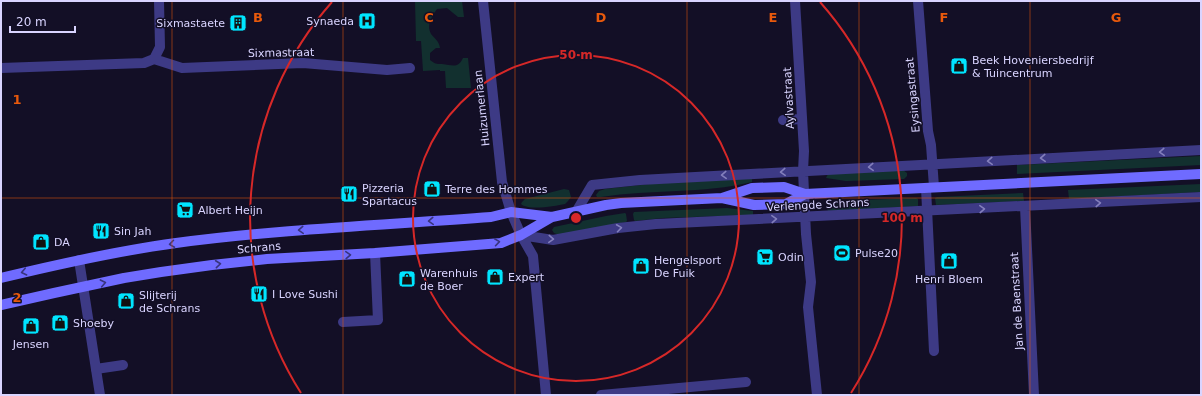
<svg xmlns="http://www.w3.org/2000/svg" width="1202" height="396" font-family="'DejaVu Sans',sans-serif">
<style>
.green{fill:#12302f}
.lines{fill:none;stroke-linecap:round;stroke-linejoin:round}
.lane{stroke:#3d3a85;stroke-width:10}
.street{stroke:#3d3a85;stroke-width:10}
.secondary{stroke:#6f6bff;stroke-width:10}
.oneway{stroke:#837fbc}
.oneway2{stroke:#38347d}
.grid{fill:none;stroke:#e8590c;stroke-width:1;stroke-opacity:0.55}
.ring{fill:none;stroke:#d62828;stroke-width:2}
.labels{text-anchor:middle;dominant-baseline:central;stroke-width:3;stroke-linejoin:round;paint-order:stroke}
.poi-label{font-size:11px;fill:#d9d4ff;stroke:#130f26;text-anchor:start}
.street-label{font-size:11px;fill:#d9d4ff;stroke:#130f26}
.grid-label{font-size:13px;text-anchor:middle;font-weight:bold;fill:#e8590c;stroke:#130f26;stroke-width:3;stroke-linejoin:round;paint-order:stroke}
.centre{fill:#d62828;stroke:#130f26;stroke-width:2}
.ring-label{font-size:12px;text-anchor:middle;font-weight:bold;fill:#d62828;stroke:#130f26;stroke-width:3;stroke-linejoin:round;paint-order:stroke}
</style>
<rect width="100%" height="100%" fill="#130f26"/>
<path class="green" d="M 415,1 L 462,1 L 464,17 L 458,17 L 447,8 L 437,9 C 432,16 426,25 431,34 C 435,39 439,41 440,48 L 436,48 L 430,53 L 430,60 C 435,64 436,64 442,64 C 452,65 458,69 463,58 L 468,58 L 471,88 L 446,88 L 445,71 L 440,71 L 440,70 L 423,71 L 421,41 L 416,41 Z
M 1201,156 L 1201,165 L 1017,174 L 1017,165 Z
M 903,170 L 907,173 L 907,176 L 904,179 L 846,181 L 826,178 L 828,174 Z
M 752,178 L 752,182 C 703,194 651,189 601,197 L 597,197 L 596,195 L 599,191 L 605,189 L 650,184 Z
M 1201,184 L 1201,192 L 1069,199 L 1068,190 Z
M 564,189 L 569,190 L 571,197 L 568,201 L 565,204 C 555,206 529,211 521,204 L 522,202 L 525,199 Z
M 1023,193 L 1024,201 L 936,205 L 935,198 L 937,197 Z
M 916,198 L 918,199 L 918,206 L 828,211 L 827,209 L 828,207 L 843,203 L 864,200 Z
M 727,208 L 753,211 L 753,215 L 663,218 L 635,221 L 634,220 L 633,214 L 634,212 Z
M 625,213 L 626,214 L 627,221 L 626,222 L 559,235 L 554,233 L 552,230 L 554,227 L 606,216 Z"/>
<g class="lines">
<path class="lane" d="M 154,59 L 182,68 L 303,63 L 387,70 L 410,68
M 1,68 L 144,63 L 154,59 L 160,47 L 159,1
M 783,120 L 802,119
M 926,188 L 934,351
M 343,322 L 378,320 L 375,253
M 96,369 L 123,365"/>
<path class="street" d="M 483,1 L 502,182 L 511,212 L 521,235 L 533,256 L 546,395
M 795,1 L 804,151 L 803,171 L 806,234 L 811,282 L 808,307 L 817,395
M 918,1 L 928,131 L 931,145 L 934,187
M 1025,207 L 1034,395
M 576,212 L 592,185 L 640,180 L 1201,150
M 521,235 L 553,240 L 618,228 L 656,224 L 1201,197
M 79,260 L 100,395
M 601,395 L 746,382"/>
<path class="secondary" d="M 722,198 L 754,205 L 786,204 L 805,194
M 1,278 C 59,264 117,251 176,243 C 281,229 386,225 491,217 L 511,212 L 552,217 L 606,205 L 621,203 L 722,198 L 752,188 L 784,187 L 805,194 L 1201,174
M 1,305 L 54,293 L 124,278 L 161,272 L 212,265 L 267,259 L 375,253 L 501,243 L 521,235 L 552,217"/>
</g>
<defs><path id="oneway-chevron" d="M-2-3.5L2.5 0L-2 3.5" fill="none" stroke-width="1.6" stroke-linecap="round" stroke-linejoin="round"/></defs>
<g class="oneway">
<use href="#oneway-chevron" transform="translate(1162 152) rotate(177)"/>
<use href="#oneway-chevron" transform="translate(1043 158) rotate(177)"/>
<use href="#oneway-chevron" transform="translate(990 161) rotate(177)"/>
<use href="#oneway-chevron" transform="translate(871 167) rotate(177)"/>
<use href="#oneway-chevron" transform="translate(783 172) rotate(177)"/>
<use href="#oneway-chevron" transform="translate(724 175) rotate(177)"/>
<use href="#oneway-chevron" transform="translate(1098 203) rotate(-3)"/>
<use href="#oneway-chevron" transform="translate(982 209) rotate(-3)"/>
<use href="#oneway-chevron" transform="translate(774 219) rotate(-3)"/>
<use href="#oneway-chevron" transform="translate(619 228) rotate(-8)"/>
<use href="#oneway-chevron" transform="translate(551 239) rotate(3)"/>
</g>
<g class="oneway2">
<use href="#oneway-chevron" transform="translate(431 221) rotate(176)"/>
<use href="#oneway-chevron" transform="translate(301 230) rotate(176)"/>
<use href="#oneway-chevron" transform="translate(497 242) rotate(-8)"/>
<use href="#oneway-chevron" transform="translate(172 244) rotate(172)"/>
<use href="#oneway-chevron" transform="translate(348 255) rotate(-3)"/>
<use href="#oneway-chevron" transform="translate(218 264) rotate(-6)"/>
<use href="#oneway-chevron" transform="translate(24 272) rotate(168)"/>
<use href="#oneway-chevron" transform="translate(103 283) rotate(-11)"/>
</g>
<path class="grid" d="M 172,1 L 172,395M 343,1 L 343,395M 515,1 L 515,395M 687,1 L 687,395M 859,1 L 859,395M 1030,1 L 1030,395M 1,198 L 1201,198"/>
<g class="ring">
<circle cx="576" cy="218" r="163"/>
<path d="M301 393A326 326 0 0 1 332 2M820 2A326 326 0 0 1 851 393"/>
</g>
<defs>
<g id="hospital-square" transform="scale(0.9)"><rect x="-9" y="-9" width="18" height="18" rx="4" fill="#00e5ff" stroke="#130f26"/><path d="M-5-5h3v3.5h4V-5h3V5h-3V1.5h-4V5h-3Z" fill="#111"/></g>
<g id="building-square" transform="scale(0.9)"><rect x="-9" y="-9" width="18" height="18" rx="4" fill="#00e5ff" stroke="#130f26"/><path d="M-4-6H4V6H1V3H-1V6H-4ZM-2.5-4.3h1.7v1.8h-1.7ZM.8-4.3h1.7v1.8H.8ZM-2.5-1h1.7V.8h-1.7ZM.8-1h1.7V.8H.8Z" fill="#111"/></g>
<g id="shop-square" transform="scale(0.9)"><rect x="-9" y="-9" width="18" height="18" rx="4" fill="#00e5ff" stroke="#130f26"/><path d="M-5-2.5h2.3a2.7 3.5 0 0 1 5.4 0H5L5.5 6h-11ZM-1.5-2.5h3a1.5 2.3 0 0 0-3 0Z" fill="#111"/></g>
<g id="restaurant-square" transform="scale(0.9)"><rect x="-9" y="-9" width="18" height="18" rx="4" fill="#00e5ff" stroke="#130f26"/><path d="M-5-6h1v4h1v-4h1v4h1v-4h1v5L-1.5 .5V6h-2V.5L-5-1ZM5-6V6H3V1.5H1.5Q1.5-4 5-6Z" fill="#111"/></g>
<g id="supermarket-square" transform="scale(0.9)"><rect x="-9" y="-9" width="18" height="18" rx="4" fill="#00e5ff" stroke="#130f26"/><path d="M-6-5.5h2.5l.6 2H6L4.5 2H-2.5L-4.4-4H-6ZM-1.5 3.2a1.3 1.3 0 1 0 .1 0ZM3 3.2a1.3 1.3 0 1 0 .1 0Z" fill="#111"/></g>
<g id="stadium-square" transform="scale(0.9)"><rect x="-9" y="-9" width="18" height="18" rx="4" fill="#00e5ff" stroke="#130f26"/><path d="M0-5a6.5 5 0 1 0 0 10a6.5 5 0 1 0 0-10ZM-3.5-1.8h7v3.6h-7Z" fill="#111"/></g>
</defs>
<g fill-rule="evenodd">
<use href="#hospital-square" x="367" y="21"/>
<use href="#building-square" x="238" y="23"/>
<use href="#shop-square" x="959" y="66"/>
<use href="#shop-square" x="432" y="189"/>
<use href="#restaurant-square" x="349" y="194"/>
<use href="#supermarket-square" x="185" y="210"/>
<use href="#restaurant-square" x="101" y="231"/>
<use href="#shop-square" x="41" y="242"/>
<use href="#stadium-square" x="842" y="253"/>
<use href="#supermarket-square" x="765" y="257"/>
<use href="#shop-square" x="949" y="261"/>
<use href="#shop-square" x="641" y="266"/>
<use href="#shop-square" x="495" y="277"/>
<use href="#shop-square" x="407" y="279"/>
<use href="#restaurant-square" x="259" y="294"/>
<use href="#shop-square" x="126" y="301"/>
<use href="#shop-square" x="60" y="323"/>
<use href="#shop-square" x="31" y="326"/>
</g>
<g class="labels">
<g class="poi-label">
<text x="354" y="21" text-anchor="end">Synaeda</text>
<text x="225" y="23" text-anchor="end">Sixmastaete</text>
<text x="972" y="60">Beek Hoveniersbedrijf<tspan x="972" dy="13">&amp; Tuincentrum</tspan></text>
<text x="362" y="188">Pizzeria<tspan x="362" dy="13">Spartacus</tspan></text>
<text x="445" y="189">Terre des Hommes</text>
<text x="198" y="210">Albert Heijn</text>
<text x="114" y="231">Sin Jah</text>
<text x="54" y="242">DA</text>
<text x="855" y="253">Pulse20</text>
<text x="778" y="257">Odin</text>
<text x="654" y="260">Hengelsport<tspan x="654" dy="13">De Fuik</tspan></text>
<text x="420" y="273">Warenhuis<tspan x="420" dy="13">de Boer</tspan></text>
<text x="508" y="277">Expert</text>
<text x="949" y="279" text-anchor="middle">Henri Bloem</text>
<text x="272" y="294">I Love Sushi</text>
<text x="139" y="295">Slijterij<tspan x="139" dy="13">de Schrans</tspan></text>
<text x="73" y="323">Shoeby</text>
<text x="31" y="344" text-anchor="middle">Jensen</text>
</g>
<g class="street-label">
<text transform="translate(281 53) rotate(-1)">Sixmastraat</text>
<text transform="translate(913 95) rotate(-95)">Eysingastraat</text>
<text transform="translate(789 98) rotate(-93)">Aylvastraat</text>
<text transform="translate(482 108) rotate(-96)">Huizumerlaan</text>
<text transform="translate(818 205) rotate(-3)">Verlengde Schrans</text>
<text transform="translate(259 248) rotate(-5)">Schrans</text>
<text transform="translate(1017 301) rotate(-93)">Jan de Baenstraat</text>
</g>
</g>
<g class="grid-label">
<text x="258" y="22">B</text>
<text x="429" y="22">C</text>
<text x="601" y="22">D</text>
<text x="773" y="22">E</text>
<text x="944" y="22">F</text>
<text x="1116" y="22">G</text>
<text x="17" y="104">1</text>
<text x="17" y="302">2</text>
</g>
<circle cx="576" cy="218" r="6" class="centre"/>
<g class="ring-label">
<text x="576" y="59">50 m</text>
<text x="902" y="222">100 m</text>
</g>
<rect width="1202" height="396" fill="none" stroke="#d9d4ff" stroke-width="4"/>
<path d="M10 26v6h65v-6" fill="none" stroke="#d9d4ff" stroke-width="2"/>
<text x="16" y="26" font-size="12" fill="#d9d4ff" stroke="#130f26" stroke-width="3" paint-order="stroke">20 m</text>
</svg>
